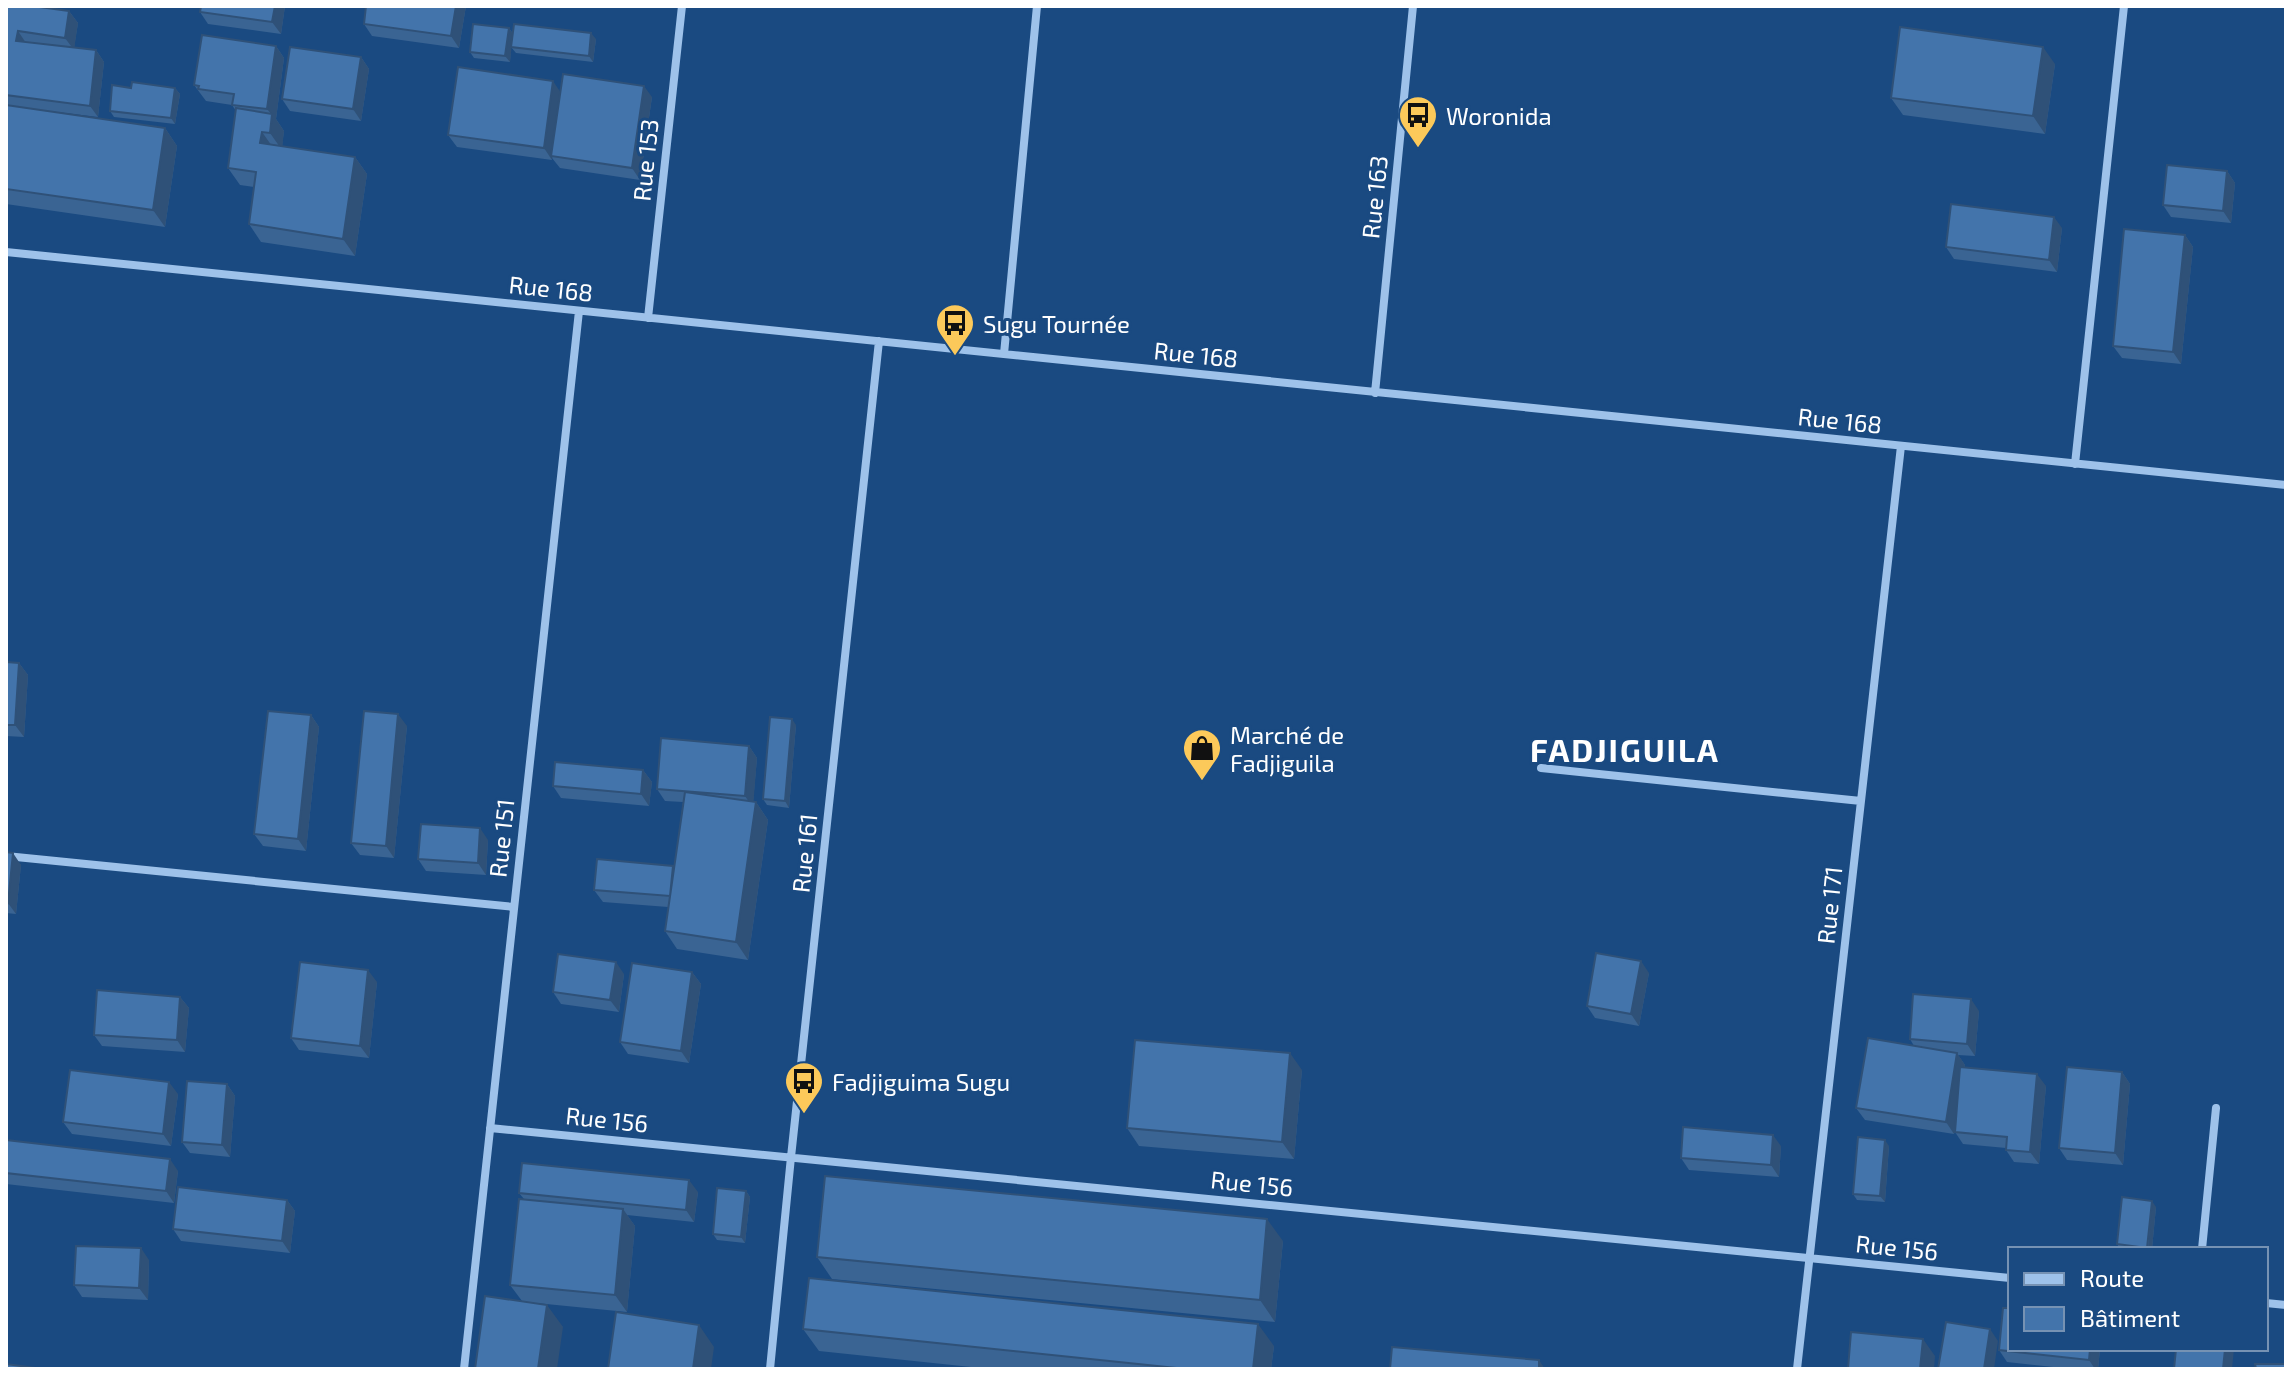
<svg xmlns="http://www.w3.org/2000/svg" width="2292" height="1375" font-family="'Exo 2',sans-serif">
<style>
.lines{fill:none;stroke-linecap:round;stroke-linejoin:round}
.minor{stroke:#9ec2ea;stroke-width:8}
.wall{fill:#3a6493}
.shaded-wall{fill:#2f5178}
.building{fill:#4374ab;stroke:#2f5178;stroke-width:2}
.labels{text-anchor:middle;dominant-baseline:central;stroke-width:6;stroke-linejoin:round;paint-order:stroke}
.poi-label{font-size:24px;fill:#fff;stroke:#1a4a81;text-anchor:start}
.street-label{font-size:24px;fill:#fff;stroke:#1a4a81}
.district-label{font-size:32px;font-weight:bold;letter-spacing:2px;fill:#fff;stroke:#1a4a81}
</style>
<rect width="100%" height="100%" fill="#1a4a81"/>
<g class="lines">
<path class="minor" d="M 6,252 L 2286,485
M 648,318 L 682,6
M 1004,354 L 1037,6
M 1375,393 L 1413,6
M 2075,464 L 2124,6
M 1541,768 L 1861,801
M 6,856 L 514,907
M 490,1128 L 2010,1278
M 2202,1249 L 2216,1108
M 2266,1303 L 2286,1305
M 464,1369 L 579,311
M 770,1369 L 791,1157 L 879,341
M 1797,1369 L 1901,446"/>
</g>
<path class="wall" d="M 6,6 L 69,11 L 78,23 L 74,47 L 96,50 L 104,62 L 98,117 L 41,110 L 165,128 L 177,146 L 165,227 L 6,204 Z
M 285,6 L 281,34 L 208,24 L 200,12 Z
M 466,6 L 459,48 L 372,36 L 364,24 Z
M 509,28 L 513,34 L 596,39 L 593,62 L 516,53 L 511,47 L 510,62 L 474,58 L 470,52 Z
M 276,46 L 284,58 L 276,119 L 284,131 L 282,146 L 355,157 L 367,174 L 355,256 L 261,242 L 249,224 L 254,187 L 240,185 L 228,168 L 236,111 L 232,105 L 206,101 L 194,85 Z
M 361,57 L 369,69 L 361,121 L 290,111 L 282,99 Z
M 2055,64 L 2045,134 L 1903,115 L 1891,98 Z
M 131,88 L 175,88 L 180,94 L 175,124 L 114,117 L 110,111 Z
M 561,92 L 652,97 L 640,180 L 560,168 L 552,158 L 552,160 L 457,147 L 448,135 Z
M 2227,171 L 2235,183 L 2231,223 L 2171,217 L 2163,205 Z
M 2062,228 L 2057,272 L 1954,259 L 1946,247 Z
M 2185,235 L 2193,247 L 2181,364 L 2122,358 L 2113,346 Z
M 6,662 L 19,663 L 28,675 L 24,737 L 6,736 Z
M 311,715 L 319,727 L 306,851 L 263,846 L 254,834 Z
M 796,725 L 789,808 L 767,805 L 763,799 Z
M 407,726 L 394,858 L 360,855 L 351,843 Z
M 749,746 L 757,758 L 753,802 L 756,802 L 768,820 L 748,960 L 677,949 L 665,931 L 668,907 L 603,902 L 594,890 L 673,866 L 674,868 L 683,802 L 665,801 L 657,789 Z
M 643,770 L 652,782 L 649,806 L 561,798 L 553,786 Z
M 488,840 L 486,875 L 426,871 L 418,859 Z
M 6,852 L 21,865 L 16,914 L 6,913 Z
M 692,972 L 701,984 L 689,1063 L 628,1054 L 620,1042 Z
M 1649,973 L 1639,1026 L 1595,1018 L 1587,1006 Z
M 624,974 L 619,1012 L 561,1004 L 553,992 Z
M 377,982 L 369,1058 L 299,1050 L 291,1038 Z
M 180,997 L 189,1008 L 185,1052 L 102,1046 L 94,1035 Z
M 1979,1011 L 1975,1056 L 1958,1055 L 1965,1065 L 1965,1068 L 2046,1086 L 2039,1164 L 2014,1162 L 2006,1150 L 2006,1148 L 1963,1144 L 1955,1132 L 1955,1130 L 1954,1134 L 1865,1120 L 1856,1108 L 1914,1046 L 1910,1039 Z
M 1302,1070 L 1294,1159 L 1139,1146 L 1127,1128 Z
M 2122,1072 L 2130,1084 L 2123,1165 L 2067,1160 L 2059,1148 Z
M 227,1084 L 235,1096 L 230,1157 L 190,1153 L 182,1142 Z
M 178,1094 L 171,1146 L 72,1134 L 63,1122 Z
M 6,1140 L 178,1171 L 174,1203 L 6,1184 Z
M 1781,1146 L 1779,1177 L 1689,1170 L 1681,1158 Z
M 1889,1146 L 1885,1202 L 1857,1200 L 1853,1194 Z
M 746,1191 L 750,1197 L 745,1243 L 717,1240 L 713,1234 Z
M 698,1192 L 694,1222 L 627,1215 L 635,1226 L 627,1312 L 536,1303 L 563,1327 L 522,1301 L 510,1285 L 524,1199 L 519,1193 Z
M 287,1200 L 295,1211 L 290,1253 L 181,1241 L 173,1229 Z
M 2156,1207 L 2152,1249 L 2120,1249 L 2117,1244 Z
M 1283,1241 L 1275,1322 L 832,1279 L 817,1257 Z
M 149,1260 L 148,1300 L 82,1297 L 74,1285 Z
M 803,1329 L 1274,1346 L 1271,1369 L 990,1369 L 819,1351 Z
M 2100,1349 L 2098,1369 L 2072,1369 L 2007,1362 L 1999,1350 Z"/>
<path class="shaded-wall" d="M 275,6 L 285,6 L 281,34 L 272,22 Z
M 456,6 L 466,6 L 459,48 L 451,36 Z
M 69,11 L 78,23 L 74,50 L 65,38 Z
M 509,28 L 513,34 L 510,62 L 505,56 Z
M 18,31 L 26,43 L 16,41 Z
M 591,33 L 596,39 L 593,62 L 589,56 Z
M 276,46 L 284,58 L 276,119 L 284,131 L 282,150 L 270,133 L 272,115 L 267,109 Z
M 2043,47 L 2055,64 L 2045,134 L 2033,116 Z
M 96,50 L 104,62 L 98,117 L 90,106 Z
M 361,57 L 369,69 L 361,121 L 353,109 Z
M 553,81 L 561,93 L 552,160 L 544,148 Z
M 644,86 L 652,97 L 640,180 L 632,168 Z
M 175,88 L 180,94 L 175,124 L 171,118 Z
M 165,128 L 177,146 L 165,227 L 153,210 Z
M 262,132 L 274,149 L 260,143 Z
M 355,157 L 367,174 L 355,256 L 343,239 Z
M 2227,171 L 2235,183 L 2231,223 L 2223,211 Z
M 2054,217 L 2062,228 L 2057,272 L 2049,260 Z
M 2185,235 L 2193,247 L 2181,364 L 2173,352 Z
M 19,663 L 28,675 L 24,737 L 15,725 Z
M 398,714 L 407,726 L 394,858 L 386,846 Z
M 311,715 L 319,727 L 306,851 L 298,839 Z
M 792,719 L 796,725 L 789,808 L 785,801 Z
M 749,746 L 757,758 L 753,808 L 745,796 Z
M 643,770 L 652,782 L 649,806 L 641,794 Z
M 756,802 L 768,820 L 748,960 L 736,942 Z
M 480,828 L 488,840 L 486,875 L 478,863 Z
M 13,853 L 21,865 L 16,914 L 8,903 Z
M 1641,961 L 1649,973 L 1639,1026 L 1631,1014 Z
M 616,962 L 624,974 L 619,1012 L 610,1000 Z
M 368,970 L 377,982 L 369,1058 L 360,1046 Z
M 692,972 L 701,984 L 689,1063 L 681,1051 Z
M 180,997 L 189,1008 L 185,1052 L 177,1040 Z
M 1971,999 L 1979,1011 L 1975,1056 L 1967,1044 Z
M 1290,1053 L 1302,1070 L 1294,1159 L 1282,1142 Z
M 1957,1053 L 1965,1065 L 1954,1134 L 1946,1122 Z
M 2122,1072 L 2130,1084 L 2123,1165 L 2115,1153 Z
M 2037,1074 L 2046,1086 L 2039,1164 L 2030,1152 Z
M 169,1082 L 178,1094 L 171,1146 L 163,1134 Z
M 227,1084 L 235,1096 L 230,1157 L 222,1145 Z
M 1773,1135 L 1781,1146 L 1779,1177 L 1771,1165 Z
M 1885,1140 L 1889,1146 L 1885,1202 L 1880,1196 Z
M 170,1159 L 178,1171 L 174,1203 L 166,1191 Z
M 689,1180 L 698,1192 L 694,1222 L 686,1210 Z
M 746,1191 L 750,1197 L 745,1243 L 741,1237 Z
M 287,1200 L 295,1211 L 290,1253 L 282,1241 Z
M 2152,1201 L 2156,1207 L 2152,1249 L 2148,1249 Z
M 623,1209 L 635,1226 L 627,1312 L 615,1295 Z
M 1267,1219 L 1283,1241 L 1275,1322 L 1260,1300 Z
M 141,1248 L 149,1260 L 148,1300 L 139,1288 Z
M 547,1305 L 563,1327 L 557,1369 L 538,1369 Z
M 1258,1324 L 1274,1346 L 1271,1369 L 1253,1369 Z
M 699,1325 L 714,1347 L 711,1369 L 693,1369 Z
M 1990,1329 L 1998,1341 L 1994,1369 L 1984,1369 Z
M 1923,1339 L 1935,1356 L 1934,1369 L 1920,1369 Z
M 2090,1349 L 2100,1349 L 2098,1369 L 2095,1369 L 2089,1360 Z
M 2225,1349 L 2234,1349 L 2232,1369 L 2223,1369 Z
M 1539,1360 L 1545,1369 L 1539,1369 Z"/>
<path class="building" d="M 6,6 L 32,6 L 69,11 L 65,38 L 18,31 L 16,41 L 96,50 L 90,106 L 6,95 Z
M 201,6 L 275,6 L 272,22 L 200,12 Z
M 366,6 L 456,6 L 451,36 L 364,24 Z
M 473,24 L 509,28 L 505,56 L 470,52 Z
M 514,24 L 591,33 L 589,56 L 511,47 Z
M 1900,27 L 2043,47 L 2033,116 L 1891,98 Z
M 202,35 L 276,46 L 267,109 L 232,105 L 234,94 L 198,89 L 199,86 L 194,85 Z
M 290,47 L 361,57 L 353,109 L 282,99 Z
M 458,67 L 553,81 L 544,148 L 448,135 Z
M 563,74 L 644,86 L 632,168 L 551,156 Z
M 132,82 L 175,88 L 171,118 L 110,111 L 112,85 L 131,88 Z
M 6,105 L 165,128 L 153,210 L 6,189 Z
M 236,108 L 272,114 L 270,133 L 262,132 L 260,143 L 355,157 L 343,239 L 249,224 L 256,172 L 228,168 Z
M 2167,165 L 2227,171 L 2223,211 L 2163,205 Z
M 1951,204 L 2054,217 L 2049,260 L 1946,247 Z
M 2124,229 L 2185,235 L 2173,352 L 2113,346 Z
M 6,662 L 19,663 L 15,725 L 6,725 Z
M 268,711 L 311,715 L 298,839 L 254,834 Z
M 364,711 L 398,714 L 386,846 L 351,843 Z
M 770,717 L 792,719 L 785,801 L 763,799 Z
M 661,738 L 749,746 L 745,796 L 657,789 Z
M 555,762 L 643,770 L 641,794 L 553,786 Z
M 685,792 L 756,802 L 736,942 L 665,931 Z
M 421,824 L 480,828 L 478,863 L 418,859 Z
M 6,852 L 13,853 L 8,903 L 6,902 Z
M 597,859 L 673,866 L 670,896 L 594,890 Z
M 1596,953 L 1641,961 L 1631,1014 L 1587,1006 Z
M 558,954 L 616,962 L 610,1000 L 553,992 Z
M 300,962 L 368,970 L 360,1046 L 291,1038 Z
M 632,963 L 692,972 L 681,1051 L 620,1042 Z
M 97,990 L 180,997 L 177,1040 L 94,1035 Z
M 1913,994 L 1971,999 L 1967,1044 L 1910,1039 Z
M 1868,1038 L 1957,1053 L 1946,1122 L 1856,1108 Z
M 1135,1040 L 1290,1053 L 1282,1142 L 1127,1128 Z
M 1960,1067 L 2037,1074 L 2030,1152 L 2006,1150 L 2007,1137 L 1955,1132 Z
M 2067,1067 L 2122,1072 L 2115,1153 L 2059,1148 Z
M 70,1070 L 169,1082 L 163,1134 L 63,1122 Z
M 187,1081 L 227,1084 L 222,1145 L 182,1142 Z
M 1683,1127 L 1773,1135 L 1771,1165 L 1681,1158 Z
M 1858,1137 L 1885,1140 L 1880,1196 L 1853,1194 Z
M 6,1140 L 170,1159 L 166,1191 L 6,1173 Z
M 522,1163 L 689,1180 L 686,1210 L 519,1193 Z
M 825,1176 L 1267,1219 L 1260,1300 L 817,1257 Z
M 178,1187 L 287,1200 L 282,1241 L 173,1229 Z
M 717,1188 L 746,1191 L 741,1237 L 713,1234 Z
M 2122,1197 L 2152,1201 L 2147,1248 L 2117,1244 Z
M 519,1199 L 623,1209 L 615,1295 L 510,1285 Z
M 76,1246 L 141,1248 L 139,1288 L 74,1285 Z
M 809,1278 L 1258,1324 L 1253,1369 L 1186,1369 L 803,1329 Z
M 485,1296 L 547,1305 L 538,1369 L 475,1369 Z
M 2003,1308 L 2010,1308 L 2010,1349 L 2090,1349 L 2089,1360 L 1999,1350 Z
M 616,1312 L 699,1325 L 693,1369 L 608,1369 Z
M 1946,1322 L 1990,1329 L 1984,1369 L 1938,1369 Z
M 1851,1332 L 1923,1339 L 1920,1369 L 1848,1369 Z
M 1392,1347 L 1539,1360 L 1539,1369 L 1390,1369 Z
M 2176,1349 L 2225,1349 L 2223,1369 L 2174,1369 Z
M 6,1364 L 43,1369 L 6,1369 Z
M 2255,1364 L 2286,1364 L 2286,1369 L 2256,1369 Z"/>
<defs>
<g id="bus-pin" transform="scale(2)"><path d="M0 17L-7.5 6A9.5 9.5 0 1 1 7.5 6Z" fill="#fcc95a" stroke="#1a4a81"/><path d="M-5-6H5V4H4V6H2V4H-2V6H-4V4H-5ZM-3.5-4V0h7V-4ZM-3.5 1.2v1.5H-2V1.2ZM2 1.2v1.5H3.5V1.2Z" fill="#111"/></g>
<g id="shop-pin" transform="scale(2)"><path d="M0 17L-7.5 6A9.5 9.5 0 1 1 7.5 6Z" fill="#fcc95a" stroke="#1a4a81"/><path d="M-5-2.5h2.3a2.7 3.5 0 0 1 5.4 0H5L5.5 6h-11ZM-1.5-2.5h3a1.5 2.3 0 0 0-3 0Z" fill="#111"/></g>
</defs>
<g fill-rule="evenodd">
<use href="#bus-pin" x="1418" y="115"/>
<use href="#bus-pin" x="955" y="323"/>
<use href="#shop-pin" x="1202" y="748"/>
<use href="#bus-pin" x="804" y="1081"/>
</g>
<g class="labels">
<g class="poi-label">
<text x="1446" y="115">Woronida</text>
<text x="983" y="323">Sugu Tournée</text>
<text x="1230" y="734">Marché de<tspan x="1230" dy="28">Fadjiguila</tspan></text>
<text x="832" y="1081">Fadjiguima Sugu</text>
</g>
<g class="street-label">
<text transform="translate(645 160) rotate(-84)">Rue 153</text>
<text transform="translate(1374 197) rotate(-84)">Rue 163</text>
<text transform="translate(551 288) rotate(6)">Rue 168</text>
<text transform="translate(1196 354) rotate(6)">Rue 168</text>
<text transform="translate(1840 420) rotate(6)">Rue 168</text>
<text transform="translate(501 838) rotate(-84)">Rue 151</text>
<text transform="translate(804 853) rotate(-84)">Rue 161</text>
<text transform="translate(1829 905) rotate(-84)">Rue 171</text>
<text transform="translate(607 1119) rotate(6)">Rue 156</text>
<text transform="translate(1252 1183) rotate(6)">Rue 156</text>
<text transform="translate(1897 1247) rotate(6)">Rue 156</text>
</g>
<g class="district-label">
<text x="1625" y="749">FADJIGUILA</text>
</g>
</g>
<rect width="2292" height="1375" fill="none" stroke="#ffffff" stroke-width="16"/>
<rect x="2008" y="1247" width="260" height="104" fill="#1a4a81" stroke="#7692b3" stroke-width="2"/>
<rect x="2024" y="1273" width="40" height="12" fill="#9ec2ea" stroke="#7692b3" stroke-width="2"/>
<text x="2080" y="1287" font-size="24" fill="#ffffff">Route</text>
<rect x="2024" y="1307" width="40" height="24" fill="#4374ab" stroke="#7692b3" stroke-width="2"/>
<text x="2080" y="1327" font-size="24" fill="#ffffff">Bâtiment</text>
</svg>
